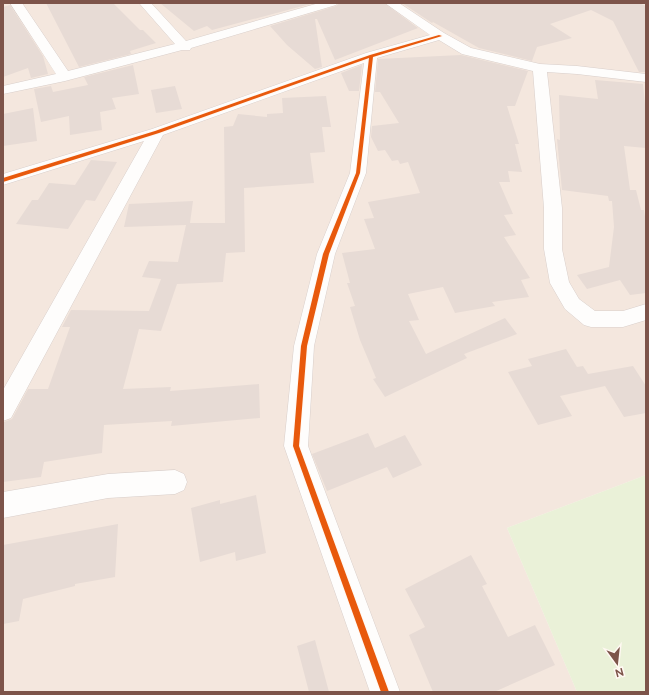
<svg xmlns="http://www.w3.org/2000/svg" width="649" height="695" font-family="Raleway,sans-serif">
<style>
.residential{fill:#f4e7de}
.green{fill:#eaf1d8}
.building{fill:#e7dbd5}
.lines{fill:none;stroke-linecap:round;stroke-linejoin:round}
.minor-casing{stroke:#d9cfcb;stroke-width:1}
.minor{fill:#fefdfc;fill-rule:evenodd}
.cycleway-casing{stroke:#fff8f2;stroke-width:2}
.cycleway{fill:#e8590c;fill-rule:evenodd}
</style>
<rect width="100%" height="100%" fill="#faf4ee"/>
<path class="residential" d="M 3,3 L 646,3 L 646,475 L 507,528 L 577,692 L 3,692 Z"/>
<path class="green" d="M 646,475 L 646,692 L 577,692 L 507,528 Z"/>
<path class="building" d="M 46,3 L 113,3 L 140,30 L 143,30 L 156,43 L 130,51 L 131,54 L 79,67 Z
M 160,3 L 314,3 L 212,30 L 207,26 L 194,31 Z
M 340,3 L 384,3 L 418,28 L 335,60 L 317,19 L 315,19 L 322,67 L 315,69 L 287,45 L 270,26 L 336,6 Z
M 402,3 L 639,3 L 646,6 L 646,72 L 639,72 L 613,21 L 591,10 L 550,24 L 572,38 L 537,47 L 532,61 L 479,48 L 433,22 L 432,23 Z
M 10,5 L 43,56 L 48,74 L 31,78 L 28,68 L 3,77 L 3,7 Z
M 461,55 L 528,71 L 515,106 L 507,106 L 519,144 L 515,144 L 522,172 L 508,171 L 510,182 L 499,182 L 513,214 L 504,215 L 516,235 L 504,237 L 530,278 L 521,280 L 529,297 L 492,302 L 495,306 L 455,313 L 443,287 L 408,294 L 419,320 L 409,321 L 426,354 L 505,318 L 517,334 L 464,354 L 467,358 L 385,397 L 373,379 L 376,378 L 360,340 L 350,307 L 355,306 L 347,283 L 350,283 L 342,253 L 375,249 L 364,219 L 374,218 L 368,202 L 420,193 L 408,162 L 400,164 L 398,160 L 392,161 L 385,150 L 378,151 L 371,137 L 372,126 L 399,123 L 380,92 L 375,92 L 378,59 Z
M 133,65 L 139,94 L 112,98 L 116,109 L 100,112 L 102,130 L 70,135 L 69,116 L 41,122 L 34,89 L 51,86 L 53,92 L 88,85 L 84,77 Z
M 362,65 L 359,91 L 349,91 L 341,73 Z
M 595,80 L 643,84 L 645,104 L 646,104 L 646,148 L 624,146 L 630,190 L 636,190 L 641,210 L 644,210 L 646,223 L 646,293 L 630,295 L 620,280 L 587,289 L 577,275 L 609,267 L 614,227 L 612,201 L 609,201 L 608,196 L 562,190 L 557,139 L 560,140 L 559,95 L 598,99 Z
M 175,86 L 182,109 L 156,113 L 151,90 Z
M 326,96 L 331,127 L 322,127 L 325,152 L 310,153 L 314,183 L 244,188 L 245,252 L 226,253 L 223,282 L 177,284 L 161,331 L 139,329 L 123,389 L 171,387 L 170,391 L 259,384 L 260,418 L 171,426 L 172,421 L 104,425 L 102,453 L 44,462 L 41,477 L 3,482 L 4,422 L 12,419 L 28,389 L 48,389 L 70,327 L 62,327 L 71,310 L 149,311 L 161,279 L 142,277 L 149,261 L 178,262 L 186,225 L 124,227 L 129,204 L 193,201 L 190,223 L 225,223 L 224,127 L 233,126 L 238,114 L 267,117 L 267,114 L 283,113 L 282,98 Z
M 33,108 L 37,141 L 3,146 L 3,114 Z
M 91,160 L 117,162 L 95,201 L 86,200 L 68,229 L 16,224 L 32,200 L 38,200 L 49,183 L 75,185 Z
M 566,349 L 577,367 L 583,366 L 588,374 L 633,366 L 646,386 L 646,413 L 624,417 L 605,386 L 560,396 L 572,416 L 538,425 L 508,372 L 532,366 L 528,359 Z
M 368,433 L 375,448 L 405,435 L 422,465 L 393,478 L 387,467 L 327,491 L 312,454 Z
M 256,495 L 266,553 L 236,561 L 235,552 L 200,562 L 191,508 L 220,500 L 220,504 Z
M 118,524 L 115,577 L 75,584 L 75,586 L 23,599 L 19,621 L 3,624 L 3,545 Z
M 471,555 L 487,584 L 482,586 L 508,637 L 535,625 L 555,665 L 494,692 L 433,692 L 409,635 L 425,627 L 405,589 Z
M 315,640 L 329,692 L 309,692 L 297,646 Z"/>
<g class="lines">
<g class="minor-casing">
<path id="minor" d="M 10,3 L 22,3 L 68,71 L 175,44 L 139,3 L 151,3 L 186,41 L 319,3 L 338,3 L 336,5 L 191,48 L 190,50 L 182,50 L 65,81 L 3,94 L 3,86 L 56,74 Z
M 385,3 L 399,3 L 444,33 L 471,48 L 540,64 L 577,66 L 646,74 L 646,82 L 577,74 L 547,72 L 562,208 L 562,249 L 569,282 L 579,299 L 595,311 L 623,311 L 646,304 L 646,320 L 623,327 L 591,327 L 584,325 L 565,309 L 550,283 L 544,249 L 544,208 L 533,71 L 462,54 L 439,40 L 377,58 L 366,173 L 335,254 L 314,346 L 308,446 L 400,692 L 370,692 L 284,446 L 294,346 L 317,254 L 350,173 L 364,63 L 163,135 L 11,418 L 3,421 L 3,390 L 144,141 L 3,185 L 3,174 L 152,129 L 366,53 L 430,35 Z
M 175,470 L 184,474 L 187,482 L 184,490 L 175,494 L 108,498 L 3,518 L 3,492 L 108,474 Z"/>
</g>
<use href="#minor" class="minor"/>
<g class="cycleway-casing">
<path id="cycleway" d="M 439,35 L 442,36 L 373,57 L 360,173 L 329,254 L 307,346 L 299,446 L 389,692 L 381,692 L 293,446 L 301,346 L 323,254 L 356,173 L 369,58 L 159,133 L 3,182 L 3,178 L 155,131 L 370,55 Z"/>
</g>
<use href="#cycleway" class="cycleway"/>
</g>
<rect width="649" height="695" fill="none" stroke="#7d544a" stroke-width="8"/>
<g transform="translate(617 663) rotate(165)" stroke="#fff8f2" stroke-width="3" paint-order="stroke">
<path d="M0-3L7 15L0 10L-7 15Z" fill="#7d544a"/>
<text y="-6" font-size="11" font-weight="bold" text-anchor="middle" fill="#7d544a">N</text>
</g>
</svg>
